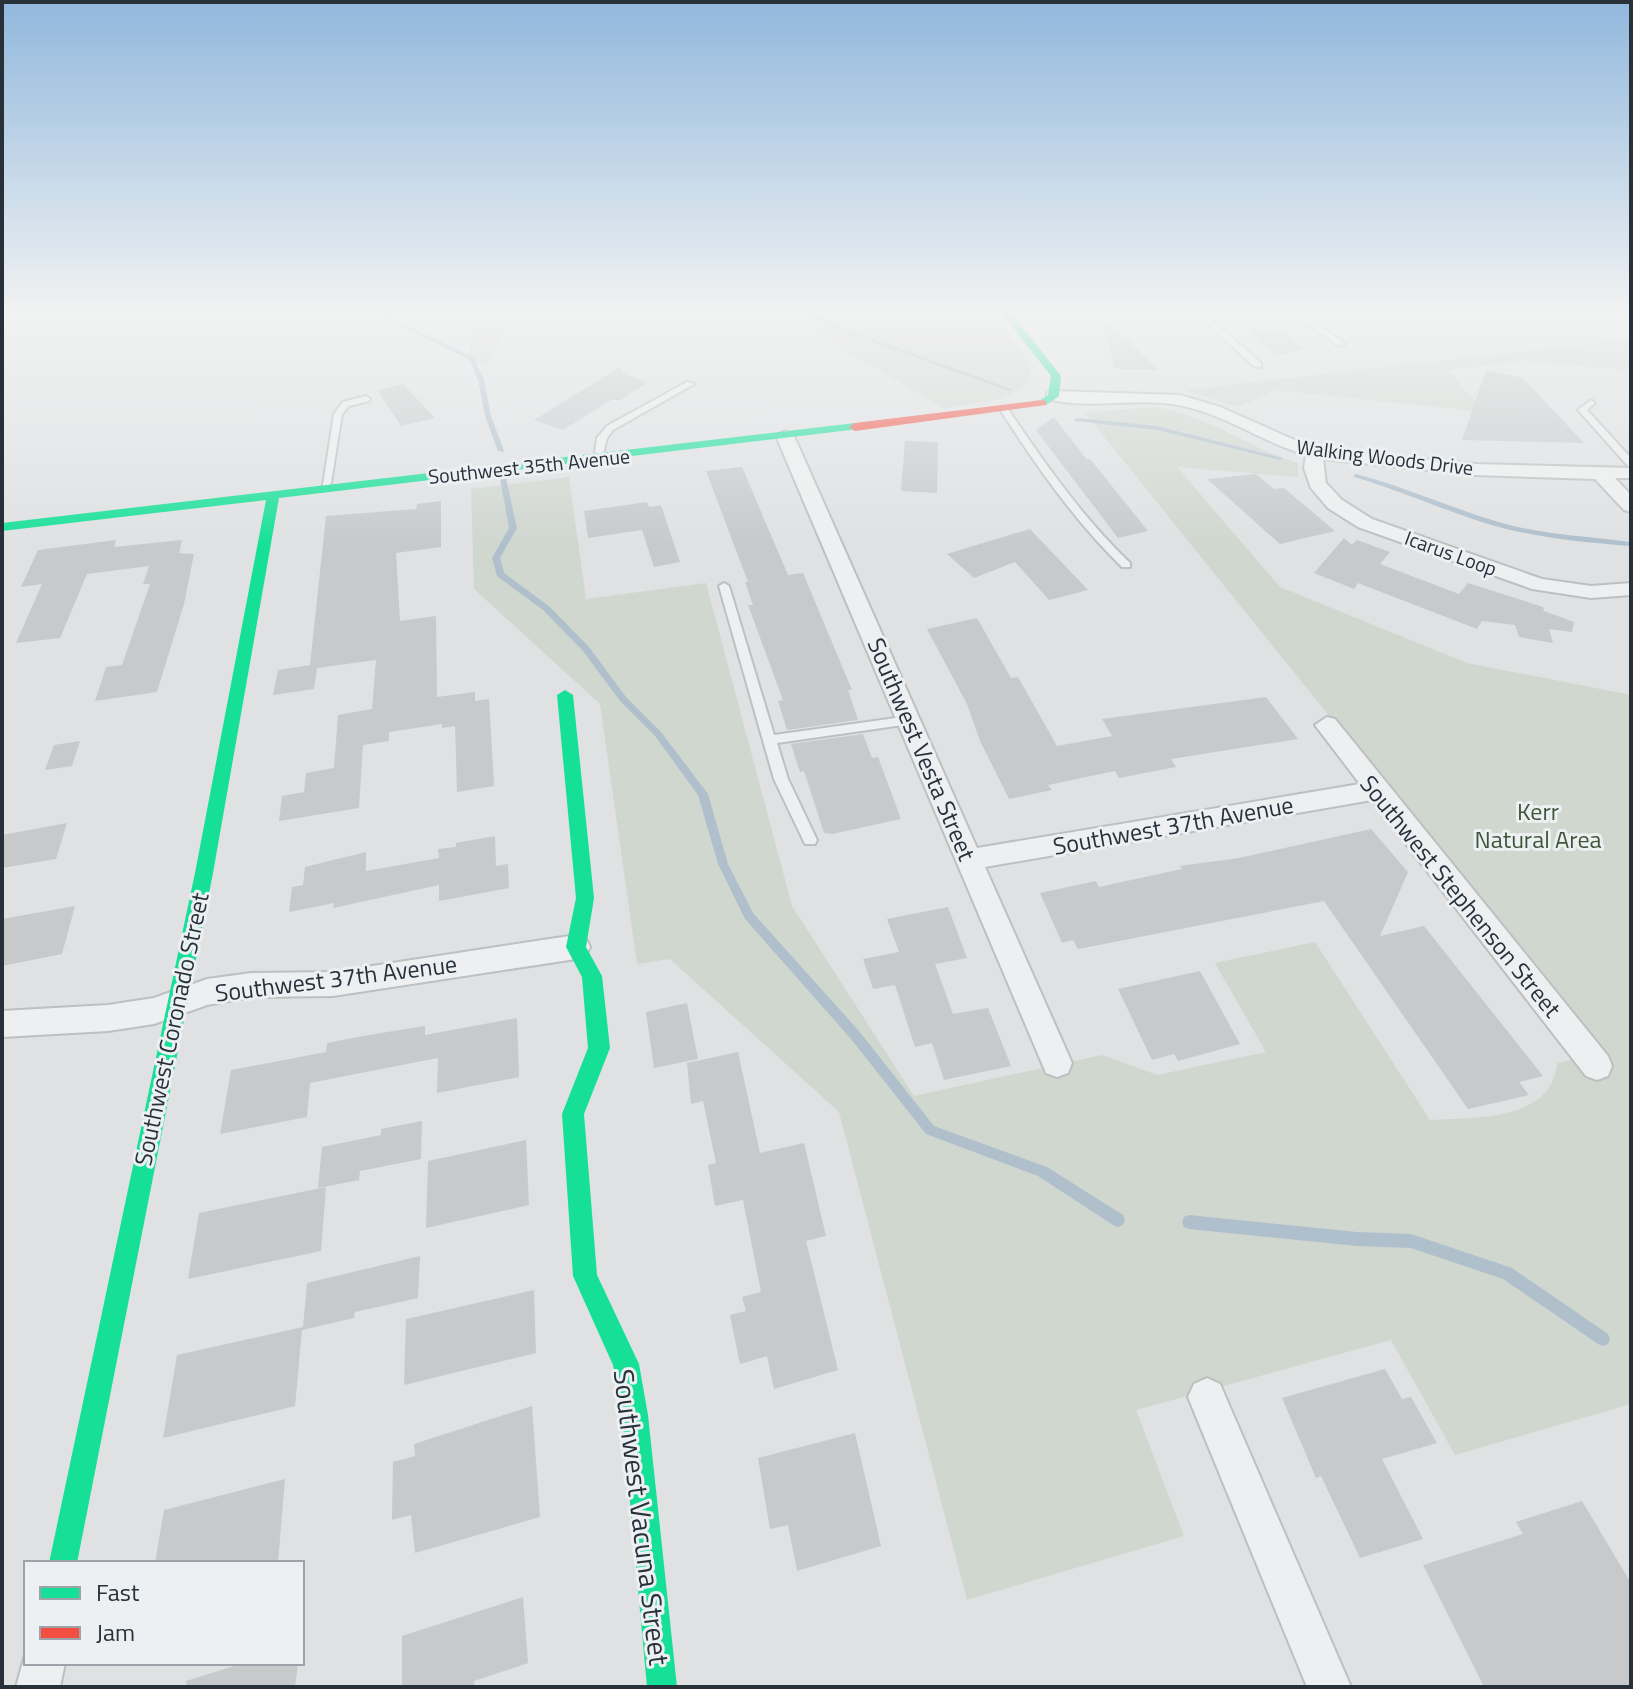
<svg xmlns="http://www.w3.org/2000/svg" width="1633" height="1689" font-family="'Titillium Web',sans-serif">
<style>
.green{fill:#d0d7cf}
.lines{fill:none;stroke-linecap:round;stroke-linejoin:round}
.stream{fill:#afbfcc;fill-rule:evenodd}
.building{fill:#c7c9cb}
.lane-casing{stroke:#bdbfc1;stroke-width:4}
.street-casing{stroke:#bdbfc1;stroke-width:4}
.lane{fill:#eeeff0;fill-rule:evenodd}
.street{fill:#eeeff0;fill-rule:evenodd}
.fast{fill:#16e098;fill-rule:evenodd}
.jam{fill:#f24e42;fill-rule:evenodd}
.labels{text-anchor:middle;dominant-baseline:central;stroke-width:6;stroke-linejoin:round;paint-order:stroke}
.far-street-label{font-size:20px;fill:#28303a;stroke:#ecf0f3}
.street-label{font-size:24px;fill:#28303a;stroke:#ecf0f3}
.park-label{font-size:24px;fill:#3f5537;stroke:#ecf0f3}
.near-street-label{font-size:28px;fill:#28303a;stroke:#ecf0f3}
</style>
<rect width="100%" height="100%" fill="#dfe1e3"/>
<path class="green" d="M 779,311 L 859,311 L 891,323 L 991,312 L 1029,362 L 1031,374 L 1024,387 L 1002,399 L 943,408 Z
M 471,314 L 512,321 L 487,363 L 470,365 Z
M 1631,339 L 1631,368 L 1627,370 L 1525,361 L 1448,370 L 1484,412 L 1276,390 L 1238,407 L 1184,390 Z
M 1153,407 C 1207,414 1247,448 1298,463 L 1298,477 L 1177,467 L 1280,587 L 1467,663 L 1631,695 L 1631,1404 L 1455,1455 L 1391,1340 L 1136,1410 L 1184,1536 L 967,1600 L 839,1112 L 670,959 L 637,964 L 600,704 L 474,589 L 471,489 L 569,477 L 586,599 L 706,583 L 792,906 L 914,1096 L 1102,1055 L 1157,1075 L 1266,1052 L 1215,963 L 1315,942 L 1430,1120 C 1475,1117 1552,1122 1557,1063 L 1601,1053 L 1085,413 Z"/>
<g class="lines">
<path class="stream" d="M 380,311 L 386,311 L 391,318 L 473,357 L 484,380 L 491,416 L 504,451 L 503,452 L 498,451 L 485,416 L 478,380 L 469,359 L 387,320 Z
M 803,311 L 810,311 L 851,331 L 1014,390 L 1009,391 L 847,333 Z
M 1077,418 L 1157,426 L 1283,458 L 1280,460 L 1157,430 L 1075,421 L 1074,420 Z
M 1356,474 C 1406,487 1453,509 1502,523 C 1544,535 1587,536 1630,542 L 1631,546 C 1586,543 1539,538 1495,526 C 1447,512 1402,491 1354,477 L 1354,475 Z
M 503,476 L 506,478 L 517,528 L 500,558 L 504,573 L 549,606 L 589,647 L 626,697 L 661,732 L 708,794 L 728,864 L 753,913 L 859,1031 L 934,1126 L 1047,1167 L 1123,1215 L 1125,1220 L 1123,1225 L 1118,1227 L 1113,1225 L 1038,1176 L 926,1134 L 851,1039 L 745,919 L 718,864 L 698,795 L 655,736 L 620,701 L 583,651 L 543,610 L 497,576 L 492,558 L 509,528 L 500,478 Z
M 1189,1215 L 1357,1232 L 1411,1234 L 1512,1268 L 1608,1334 L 1610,1339 L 1608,1344 L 1603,1346 L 1598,1344 L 1503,1279 L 1411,1248 L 1357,1246 L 1189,1229 L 1184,1227 L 1182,1222 L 1184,1217 Z"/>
</g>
<path class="building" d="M 1099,311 L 1158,370 L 1115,369 Z
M 1282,329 L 1304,349 L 1275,356 L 1250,331 Z
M 620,367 L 624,374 L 648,382 L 619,401 L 613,399 L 563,430 L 534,420 Z
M 1486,370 L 1523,378 L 1584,443 L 1462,440 Z
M 403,384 L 435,418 L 401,426 L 377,390 Z
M 1054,417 L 1087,460 L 1090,459 L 1148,531 L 1118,538 L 1036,430 Z
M 905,441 L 938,442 L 937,493 L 901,491 Z
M 742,467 L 788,575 L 803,573 L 852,690 L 848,690 L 858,720 L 787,730 L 778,701 L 783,700 L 748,605 L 753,605 L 745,582 L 748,582 L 706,471 Z
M 1256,474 L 1274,489 L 1284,488 L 1335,531 L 1280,544 L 1207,479 Z
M 441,501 L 441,547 L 396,553 L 400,621 L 436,616 L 437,697 L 475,692 L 475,701 L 489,699 L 494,786 L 457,792 L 455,726 L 442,728 L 442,724 L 389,732 L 389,741 L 363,745 L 359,808 L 279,821 L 282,796 L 304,792 L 306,773 L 334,768 L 338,715 L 372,709 L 376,660 L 317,668 L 314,689 L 273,695 L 278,670 L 310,665 L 326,516 L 416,509 L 417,504 Z
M 647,502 L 649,507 L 661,505 L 680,562 L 654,567 L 642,530 L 588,538 L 584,511 Z
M 1030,529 L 1088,590 L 1049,600 L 1015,562 L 974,578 L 947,554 Z
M 1344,538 L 1352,545 L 1357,540 L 1390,552 L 1380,564 L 1459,594 L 1468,583 L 1543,607 L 1544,611 L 1574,622 L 1572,632 L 1549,629 L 1553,643 L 1519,637 L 1515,625 L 1482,621 L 1477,629 L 1358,583 L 1354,589 L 1314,573 Z
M 116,540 L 114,547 L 182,540 L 179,553 L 194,554 L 184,604 L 157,692 L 95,701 L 106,667 L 122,665 L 150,584 L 143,584 L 149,566 L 87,574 L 60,638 L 16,643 L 42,584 L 21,587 L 38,550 Z
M 977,618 L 1011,678 L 1018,677 L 1057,746 L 1112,736 L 1102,719 L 1266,697 L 1298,739 L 1171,759 L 1176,767 L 1119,778 L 1115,771 L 1048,785 L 1052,790 L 1009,799 L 980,741 L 967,704 L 927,629 Z
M 863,734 L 872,758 L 878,757 L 901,819 L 832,834 L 824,833 L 804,771 L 800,772 L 791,744 Z
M 80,741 L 72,766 L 45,770 L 54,745 Z
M 67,823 L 56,859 L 2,868 L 2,835 Z
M 1371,829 L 1408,872 L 1380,936 L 1424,926 L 1543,1076 L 1519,1082 L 1529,1095 L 1468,1109 L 1324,901 L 1078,949 L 1073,940 L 1062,943 L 1040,893 L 1096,881 L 1099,887 L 1182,869 L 1180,866 L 1239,858 Z
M 495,836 L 496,866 L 508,864 L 509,888 L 439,901 L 439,885 L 333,908 L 334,903 L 289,912 L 292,887 L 303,885 L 305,867 L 366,852 L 366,871 L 439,858 L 438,849 L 456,847 L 456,843 Z
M 75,906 L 62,954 L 2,966 L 2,919 Z
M 948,907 L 967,958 L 935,964 L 953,1014 L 988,1008 L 1011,1066 L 944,1080 L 932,1043 L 915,1047 L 895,985 L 873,989 L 863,959 L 899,952 L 887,919 Z
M 1200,971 L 1240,1044 L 1178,1061 L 1174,1054 L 1152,1060 L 1118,989 Z
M 687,1003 L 698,1059 L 654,1068 L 646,1012 Z
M 517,1018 L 519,1077 L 437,1093 L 438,1058 L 381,1069 L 310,1083 L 307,1117 L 220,1134 L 231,1070 L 326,1052 L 327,1043 L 369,1035 L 425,1026 L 425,1035 Z
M 738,1052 L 760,1153 L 804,1143 L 826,1236 L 806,1241 L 838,1370 L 774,1389 L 767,1356 L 740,1364 L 730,1315 L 746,1311 L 742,1297 L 761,1292 L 743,1200 L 715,1206 L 708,1165 L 716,1163 L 703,1101 L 691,1104 L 687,1063 Z
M 422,1121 L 421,1159 L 360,1171 L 359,1180 L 318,1188 L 322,1147 L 381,1135 L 381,1129 Z
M 526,1140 L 529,1205 L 426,1228 L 428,1161 Z
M 326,1187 L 321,1251 L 188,1279 L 199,1213 Z
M 420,1256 L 418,1298 L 355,1312 L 354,1318 L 302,1330 L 295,1406 L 163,1438 L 177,1355 L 303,1327 L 307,1283 Z
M 534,1290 L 536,1353 L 404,1385 L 406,1319 Z
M 1385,1369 L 1402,1399 L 1411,1397 L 1437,1443 L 1382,1459 L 1423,1539 L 1360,1558 L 1321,1476 L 1316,1478 L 1282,1398 Z
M 532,1406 L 540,1517 L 415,1553 L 411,1515 L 392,1520 L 393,1462 L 415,1456 L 414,1444 Z
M 855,1433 L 881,1546 L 797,1571 L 788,1525 L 770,1529 L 758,1458 Z
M 285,1479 L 278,1563 L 155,1563 L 164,1510 Z
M 1582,1501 L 1631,1583 L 1631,1687 L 1484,1687 L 1423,1565 L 1523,1534 L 1516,1522 Z
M 523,1597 L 528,1663 L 474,1681 L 475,1687 L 402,1687 L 402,1636 Z
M 244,1663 L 298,1663 L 295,1687 L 187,1687 L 186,1681 Z"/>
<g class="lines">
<g class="lane-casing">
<path id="lane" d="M 1193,311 L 1201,311 L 1261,363 L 1261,367 L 1255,367 Z
M 1291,311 L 1300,311 L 1345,344 L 1338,346 Z
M 687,382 L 694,384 L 613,430 L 607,438 L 602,458 L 594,460 L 597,438 L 607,426 Z
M 366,396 L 370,399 L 369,401 L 349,406 L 342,414 L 330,489 L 322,491 L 334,414 L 343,402 Z
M 1591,400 L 1595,403 L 1587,410 L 1631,458 L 1631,467 L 1628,466 L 1578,410 Z
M 1002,409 L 1008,409 C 1045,464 1082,517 1130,563 L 1130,567 L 1122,567 C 1074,520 1037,467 1001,411 Z
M 724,583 L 729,586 L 774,735 L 910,716 L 916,720 L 910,724 L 777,743 L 788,779 L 817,840 L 815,844 L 805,844 L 774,779 L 719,586 Z"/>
</g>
<g class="street-casing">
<path id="street" d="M 562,311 L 614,311 L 607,315 L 519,323 L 512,319 L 519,315 Z
M 1053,391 L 1180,395 L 1220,407 L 1299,442 L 1337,451 L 1475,464 L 1631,468 L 1631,478 L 1615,478 L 1631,495 L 1631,512 L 1624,510 L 1595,479 L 1475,475 L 1323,459 L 1326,483 L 1342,500 L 1372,519 L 1542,579 L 1591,586 L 1631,583 L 1631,595 L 1591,598 L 1532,589 L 1358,527 L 1328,508 L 1311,488 L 1304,468 L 1306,455 C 1262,442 1223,413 1178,405 C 1135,397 1090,410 1047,399 L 1047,393 Z
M 785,431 L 794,436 L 977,848 L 1360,784 L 1315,725 L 1327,717 L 1335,719 L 1608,1056 L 1612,1066 L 1608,1076 L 1597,1080 L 1586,1076 L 1372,800 L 985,867 L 1072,1063 L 1068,1073 L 1057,1077 L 1046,1073 L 776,436 Z
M 576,935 L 586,939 L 590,947 L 586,955 L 576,959 L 333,996 L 251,997 L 207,1005 L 154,1024 L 108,1031 L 2,1037 L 2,1011 L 108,1005 L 154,998 L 207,979 L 251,973 L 333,972 Z
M 1207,1378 L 1220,1384 L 1351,1687 L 1307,1687 L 1188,1397 L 1194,1384 Z
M 26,1651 L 26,1663 L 65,1663 L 60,1687 L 16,1687 Z"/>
</g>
<use href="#lane" class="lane"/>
<use href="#street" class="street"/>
<path class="fast" d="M 1000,311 L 1010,311 L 1061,376 L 1059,396 L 1046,405 L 1036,403 L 1048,395 L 1051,376 Z
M 855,423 L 861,427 L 859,429 L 279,498 L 213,873 L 77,1563 L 49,1563 L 195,873 L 266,500 L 2,531 L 2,523 Z
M 565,690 L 573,695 L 594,898 L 586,947 L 602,976 L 610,1048 L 584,1114 L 597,1275 L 639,1364 L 648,1415 L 677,1687 L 647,1687 L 622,1415 L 613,1365 L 573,1276 L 562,1114 L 588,1048 L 582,977 L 566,947 L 576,898 L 557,695 Z"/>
<path class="jam" d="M 1042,400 L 1046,401 L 1046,405 L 855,431 L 849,427 L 855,423 Z"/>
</g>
<linearGradient id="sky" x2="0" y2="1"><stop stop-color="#91b8dd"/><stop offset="0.57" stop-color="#f1f2f2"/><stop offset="1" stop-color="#f1f2f2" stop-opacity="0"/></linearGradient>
<rect width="1633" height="547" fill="url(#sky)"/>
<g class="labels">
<g class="far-street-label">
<text transform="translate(1385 457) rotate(7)">Walking Woods Drive</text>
<text transform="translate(529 466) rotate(-6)">Southwest 35th Avenue</text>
<text transform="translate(1451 553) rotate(20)">Icarus Loop</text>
</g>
<g class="street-label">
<text transform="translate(922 749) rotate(67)">Southwest Vesta Street</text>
<text transform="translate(1173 825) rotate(-10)">Southwest 37th Avenue</text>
<text transform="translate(1461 896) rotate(51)">Southwest Stephenson Street</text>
<text transform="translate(336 978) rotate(-7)">Southwest 37th Avenue</text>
<text transform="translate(171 1029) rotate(-78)">Southwest Coronado Street</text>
</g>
<g class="park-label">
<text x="1538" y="811">Kerr<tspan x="1538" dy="28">Natural Area</tspan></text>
</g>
<g class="near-street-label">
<text transform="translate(642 1517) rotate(83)">Southwest Vacuna Street</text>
</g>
</g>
<rect width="1633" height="1689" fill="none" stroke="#28303a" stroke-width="8"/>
<rect x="24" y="1561" width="280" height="104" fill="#ecf0f3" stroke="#9ea3a9" stroke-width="2"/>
<rect x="40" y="1587" width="40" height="12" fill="#16e098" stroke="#9ea3a9" stroke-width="2"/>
<text x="96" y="1601" font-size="24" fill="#28303a">Fast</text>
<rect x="40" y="1627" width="40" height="12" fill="#f24e42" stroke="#9ea3a9" stroke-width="2"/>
<text x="96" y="1641" font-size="24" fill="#28303a">Jam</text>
</svg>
